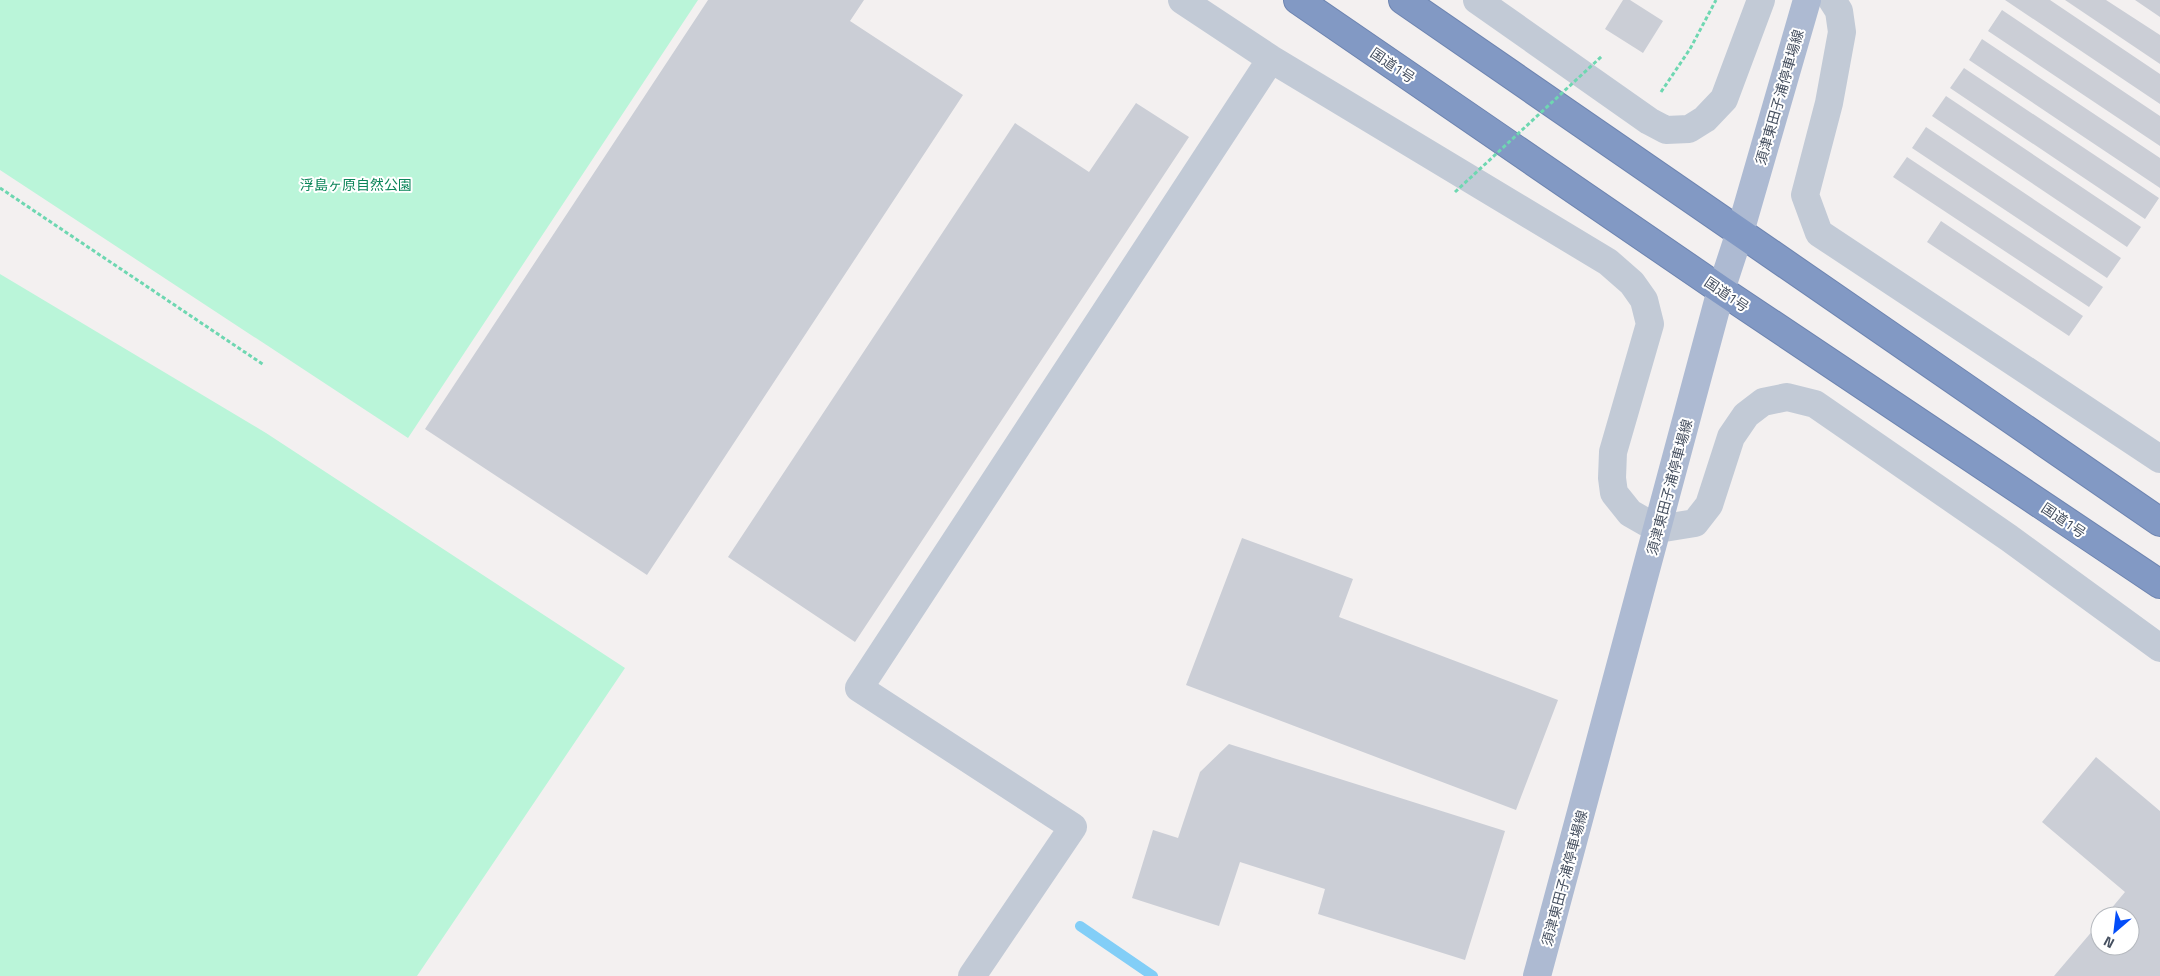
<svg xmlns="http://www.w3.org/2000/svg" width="2160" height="976" font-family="'Titillium Web','Noto Sans JP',sans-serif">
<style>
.green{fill:#baf5d9}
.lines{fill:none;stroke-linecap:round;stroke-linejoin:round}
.stream{stroke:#82cef7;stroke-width:10}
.building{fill:#cbced6}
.highway-casing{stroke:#6d84b0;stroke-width:30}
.path{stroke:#6ed7b1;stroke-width:3;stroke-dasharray:4 2.5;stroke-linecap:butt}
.minor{stroke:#c2cad6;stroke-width:28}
.major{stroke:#adbad2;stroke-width:28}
.highway{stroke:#8299c4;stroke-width:28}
.path-bridge{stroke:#6ed7b1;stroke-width:3;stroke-dasharray:4 2.5;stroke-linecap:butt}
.labels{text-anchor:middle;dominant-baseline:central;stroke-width:4;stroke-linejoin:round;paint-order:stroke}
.street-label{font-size:14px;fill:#465060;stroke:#fff}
.park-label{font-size:14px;fill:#0c8559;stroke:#fff}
</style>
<rect width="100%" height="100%" fill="#f3f0f0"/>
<path class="green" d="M 0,0 L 698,0 L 408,438 L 0,170 Z
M 0,274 L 266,433 L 625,668 L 417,976 L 0,976 Z"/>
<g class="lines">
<path class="stream" d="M 1080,926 L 1153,976"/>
</g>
<path class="building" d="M 708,0 L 864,0 L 850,21 L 963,95 L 647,575 L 425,429 Z
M 1623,0 L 1630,0 L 1663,21 L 1643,53 L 1605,29 Z
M 2005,0 L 2050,0 L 2160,74 L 2160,104 Z
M 2065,0 L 2106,0 L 2160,35 L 2160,64 Z
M 2135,0 L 2160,0 L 2160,17 Z
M 2002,10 L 2160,116 L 2160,146 L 1988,31 Z
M 1982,39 L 2160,158 L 2160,188 L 1969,60 Z
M 1964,68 L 2159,198 L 2145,219 L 1950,88 Z
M 1946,96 L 2141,227 L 2127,247 L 1932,116 Z
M 1136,103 L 1189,137 L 855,642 L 728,557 L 1015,123 L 1089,172 Z
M 1926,127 L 2121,258 L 2107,278 L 1912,148 Z
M 1907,157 L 2103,287 L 2089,307 L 1893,177 Z
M 1941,221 L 2083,316 L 2069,336 L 1927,242 Z
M 1242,538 L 1353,579 L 1339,617 L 1558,700 L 1516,810 L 1186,685 Z
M 1229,744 L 1505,831 L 1465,960 L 1318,914 L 1325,889 L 1240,862 L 1219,926 L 1132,898 L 1153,830 L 1178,838 L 1200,772 Z
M 2096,757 L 2160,811 L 2160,976 L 2054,976 L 2100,922 L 2100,946 L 2130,946 L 2130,916 L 2105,916 L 2125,892 L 2042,822 Z"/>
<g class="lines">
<g class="highway-casing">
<path id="highway" d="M 1298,0 L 1721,290 L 2160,584
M 1403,0 L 2160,522"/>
</g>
<path class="path" d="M 1661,92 L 1690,49 L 1716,0
M 0,188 L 264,365"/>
<path class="minor" d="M 1182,0 L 1271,59 L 1608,262 L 1632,283 L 1644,300 L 1650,324 L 1613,452 L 1612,478 L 1614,493 L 1630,513 L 1658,529 L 1695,523 L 1709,505 L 1731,437 L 1746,415 L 1763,402 L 1787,397 L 1815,404 L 2009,538 L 2160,648
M 1477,0 L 1649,121 L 1666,130 L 1689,129 L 1705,119 L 1724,99 L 1761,0
M 1832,0 L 1839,11 L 1842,32 L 1829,103 L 1805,195 L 1819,233 L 2160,459
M 972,976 L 1073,827 L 859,688 L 1271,59"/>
<path class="major" d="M 1537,976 L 1721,290 L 1740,232 L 1807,0"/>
<use href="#highway" class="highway"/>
<path class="path-bridge" d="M 1455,192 L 1602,56"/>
</g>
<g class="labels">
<g class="street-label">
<text transform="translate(1393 65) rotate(34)">国道1号</text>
<text transform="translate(1779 97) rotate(-74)">須津東田子浦停車場線</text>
<text transform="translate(1727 294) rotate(34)">国道1号</text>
<text transform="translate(1669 487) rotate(-75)">須津東田子浦停車場線</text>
<text transform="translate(2064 520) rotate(34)">国道1号</text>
<text transform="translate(1564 878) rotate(-75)">須津東田子浦停車場線</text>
</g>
<g class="park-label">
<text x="356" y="184">浮島ヶ原自然公園</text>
</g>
</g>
<g transform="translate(2115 931) rotate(208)"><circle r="24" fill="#ffffff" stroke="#b5b9bf"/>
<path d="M0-4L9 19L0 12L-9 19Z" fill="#034df9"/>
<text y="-8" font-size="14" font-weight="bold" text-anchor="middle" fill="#465060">N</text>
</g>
</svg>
